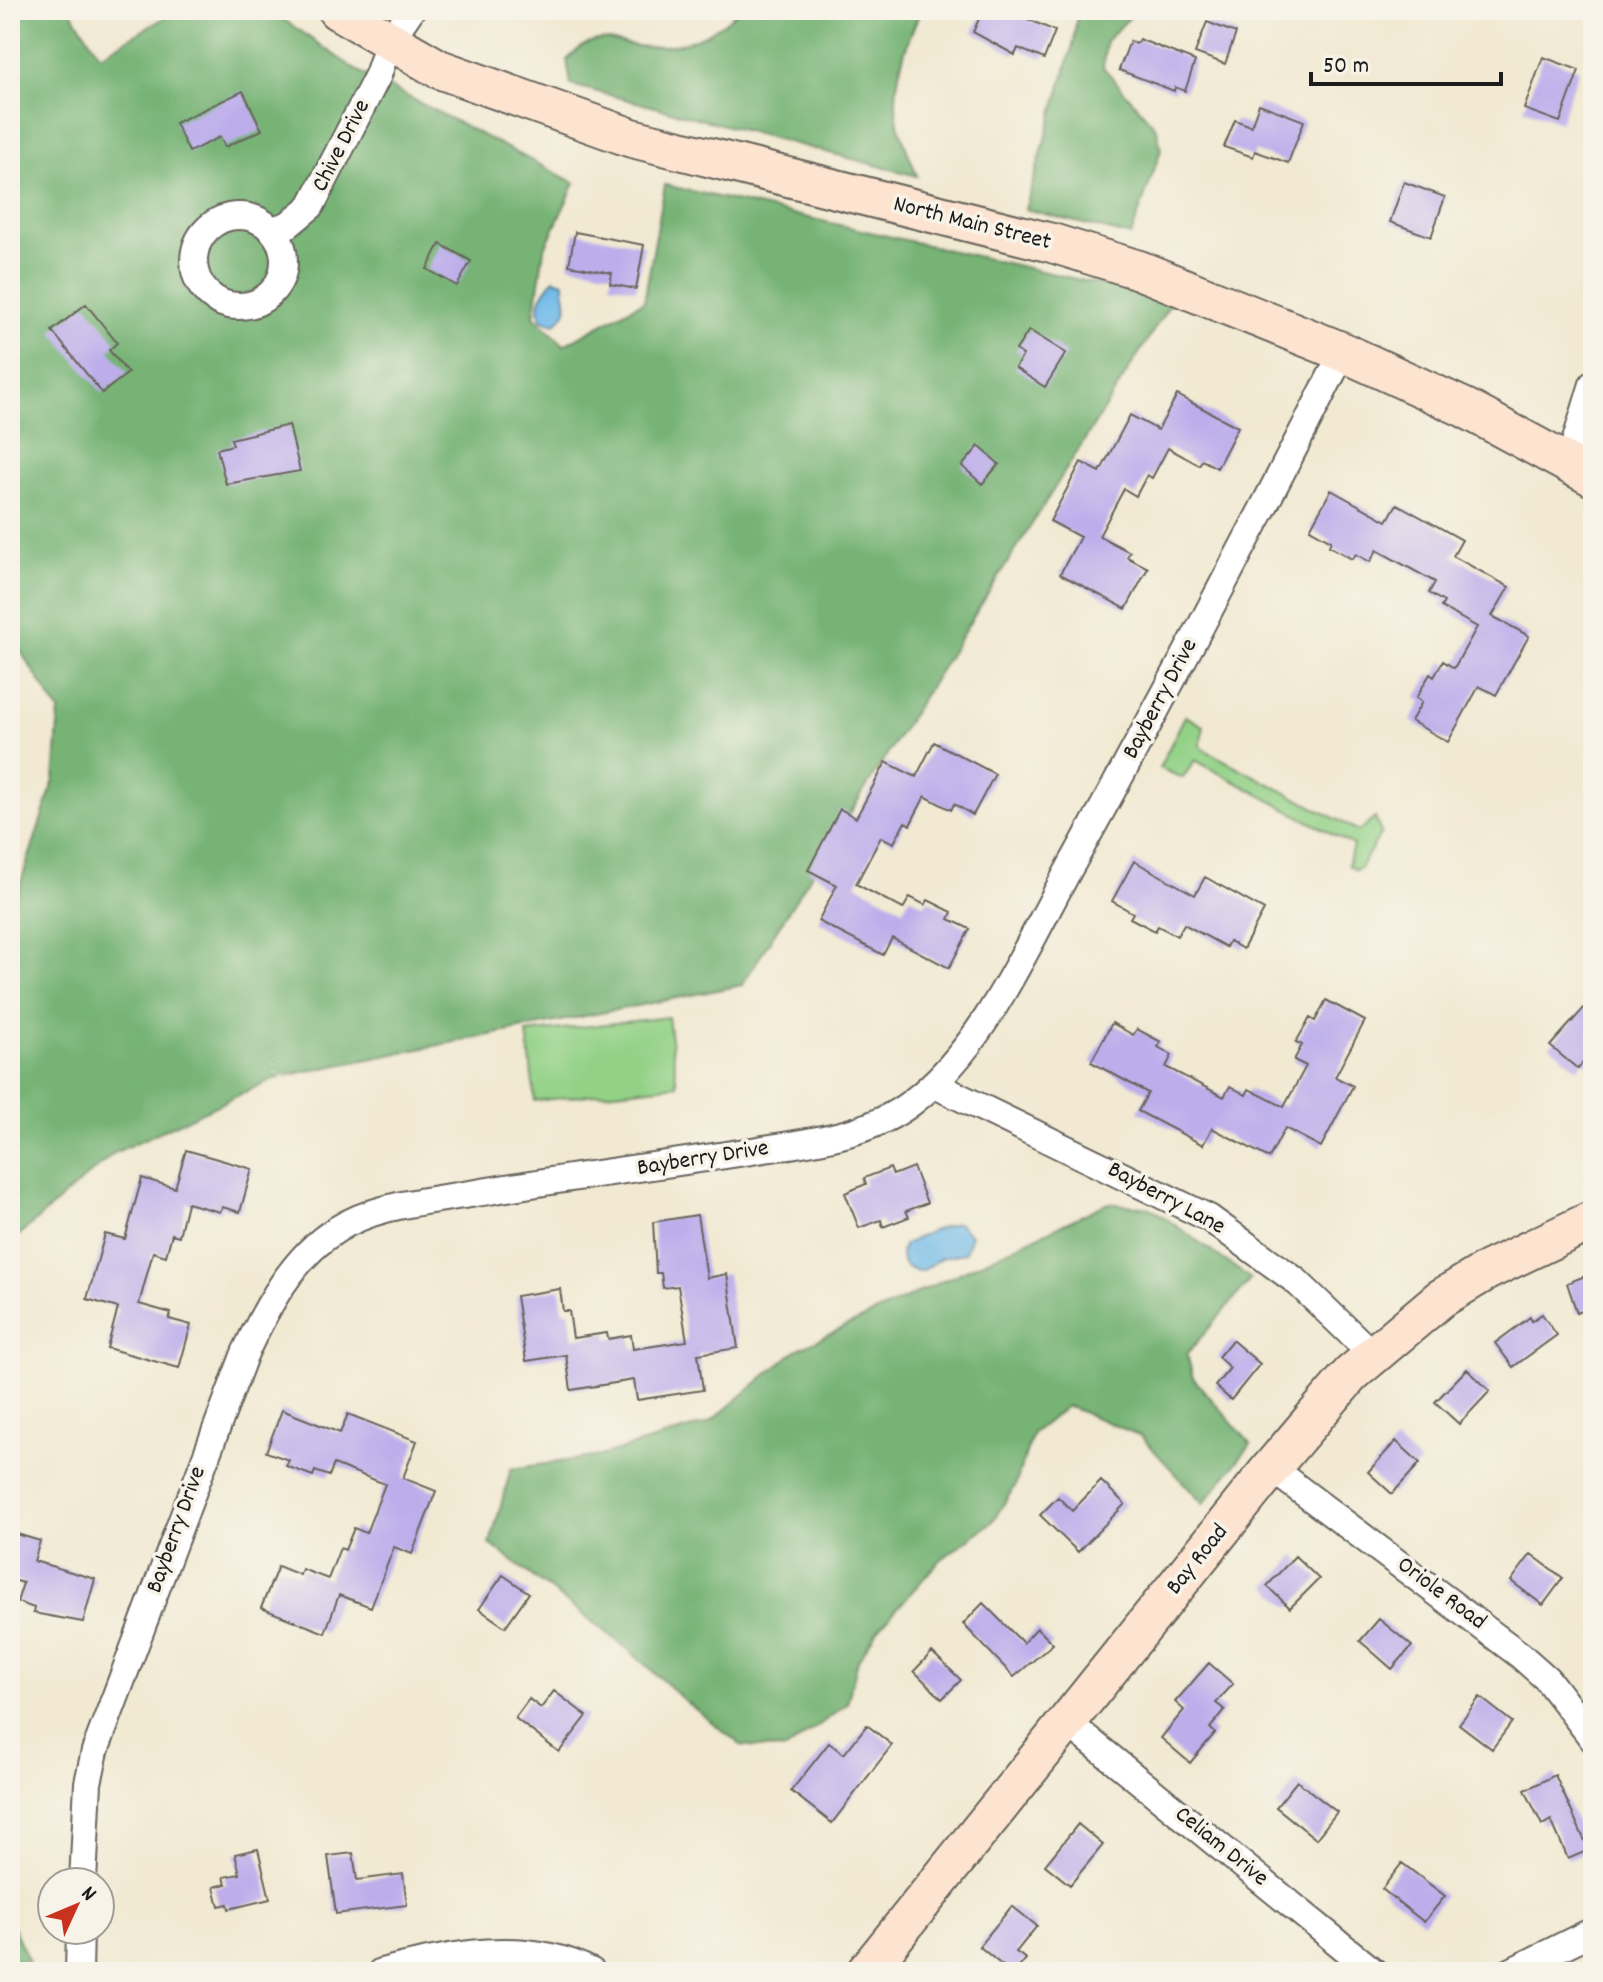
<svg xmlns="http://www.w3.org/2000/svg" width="1603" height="1982" font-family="Dekko,sans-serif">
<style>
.green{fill:#93d187;stroke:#587652;stroke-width:2}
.forest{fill:#76b374;stroke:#496848;stroke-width:2}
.water{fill:#6fbae8;stroke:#466b82;stroke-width:2}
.building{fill:#bdaeeb}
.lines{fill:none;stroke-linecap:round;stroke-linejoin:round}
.minor-casing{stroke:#67645c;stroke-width:30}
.secondary-casing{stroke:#67645c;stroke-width:42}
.minor{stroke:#fff;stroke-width:26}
.secondary{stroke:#fde4d1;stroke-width:38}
.labels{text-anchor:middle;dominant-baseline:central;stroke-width:7;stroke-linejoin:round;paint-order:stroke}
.street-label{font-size:24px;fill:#1c1c1c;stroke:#f7f3e8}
</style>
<rect width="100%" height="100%" fill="#f7f3e8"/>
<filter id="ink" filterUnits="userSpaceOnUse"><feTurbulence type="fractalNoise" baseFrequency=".0125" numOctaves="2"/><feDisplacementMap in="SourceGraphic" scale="16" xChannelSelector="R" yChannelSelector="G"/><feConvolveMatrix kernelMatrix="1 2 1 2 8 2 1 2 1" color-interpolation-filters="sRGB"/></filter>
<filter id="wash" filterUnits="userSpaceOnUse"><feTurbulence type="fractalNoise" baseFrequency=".006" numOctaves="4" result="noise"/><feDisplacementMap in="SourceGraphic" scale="32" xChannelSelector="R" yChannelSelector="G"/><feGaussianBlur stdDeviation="1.8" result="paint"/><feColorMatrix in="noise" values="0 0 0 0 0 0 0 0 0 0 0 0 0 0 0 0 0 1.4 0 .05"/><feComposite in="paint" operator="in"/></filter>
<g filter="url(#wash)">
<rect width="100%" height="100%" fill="#f1e9d2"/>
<path class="green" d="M 1185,716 L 1204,726 L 1200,745 L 1203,749 L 1359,831 L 1375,818 L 1381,833 L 1360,868 L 1356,870 L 1348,865 L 1353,845 L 1195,760 L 1183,778 L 1159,768 Z
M 668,1017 L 677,1085 L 535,1101 L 527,1033 Z"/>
<path class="forest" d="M 10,10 L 70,10 L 100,55 L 178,10 L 270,10 L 356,70 L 575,183 L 544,250 L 534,316 L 564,345 L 644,301 L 665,185 L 1172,301 L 742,985 L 278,1077 L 114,1153 L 10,1243 L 10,916 L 54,780 L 59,711 L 10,635 Z
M 739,10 L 921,10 C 907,40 890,88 898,122 C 902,140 911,159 917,176 L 571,85 L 567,60 C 600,24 612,47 651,47 C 689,46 713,35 739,10 Z
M 1077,10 L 1137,10 L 1106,41 L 1103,67 L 1157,129 L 1161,150 L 1131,236 L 1025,209 L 1074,41 Z
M 1108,1203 L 1151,1208 L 1251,1279 L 1187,1354 L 1193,1378 L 1251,1444 L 1203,1504 L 1141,1436 L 1067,1406 L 1033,1433 L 1015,1486 L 992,1522 L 939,1561 L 878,1630 L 858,1660 L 847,1704 L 786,1750 L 741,1745 L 686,1702 L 628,1649 L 490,1544 L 511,1469 L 600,1456 L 709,1423 L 796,1350 Z
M 10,1921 L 29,1961 L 10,1959 Z"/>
<path class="water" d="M 554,279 L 564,282 C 563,300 575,308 555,324 L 542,320 C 534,300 544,293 554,279 Z
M 958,1223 L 971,1235 L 965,1253 L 941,1258 L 922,1271 C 906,1271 896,1260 904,1245 C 922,1234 938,1227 958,1223 Z"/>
<g id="blocks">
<path class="building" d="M 983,10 L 1007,10 L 1055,31 L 1044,59 L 1018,48 L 1015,55 L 973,32 Z
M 1207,22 L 1236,33 L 1225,64 L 1195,53 Z
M 1139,39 L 1195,61 L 1185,91 L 1175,87 L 1174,91 L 1119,70 L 1130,41 L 1136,44 Z
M 1543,57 L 1579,70 L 1560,122 L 1524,109 Z
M 243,91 L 262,130 L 225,147 L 220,137 L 189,152 L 175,123 Z
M 1259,104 L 1304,121 L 1288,163 L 1255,151 L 1253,157 L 1224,147 L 1235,120 L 1251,126 Z
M 1404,182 L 1445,197 L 1431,237 L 1390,222 Z
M 575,232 L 644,245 L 636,289 L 610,284 L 612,273 L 569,265 Z
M 440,244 L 471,261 L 457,286 L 427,269 Z
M 86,304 L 117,343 L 109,350 L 128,373 L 102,393 L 52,331 Z
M 1029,330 L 1066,353 L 1045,387 L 1015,368 L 1023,355 L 1016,350 Z
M 1177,395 L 1238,427 L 1217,468 L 1202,460 L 1199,465 L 1168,448 L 1152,478 L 1147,475 L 1136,496 L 1124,489 L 1099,536 L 1130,552 L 1127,557 L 1148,568 L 1126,609 L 1060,574 L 1080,537 L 1050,521 L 1081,462 L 1100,472 L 1130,415 L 1158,430 Z
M 289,425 L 300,471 L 226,484 L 217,449 L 233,445 L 231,439 Z
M 979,446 L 999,464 L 982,484 L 962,466 Z
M 1331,490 L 1387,521 L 1397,504 L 1462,540 L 1453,556 L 1509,587 L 1492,616 L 1529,636 L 1496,695 L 1479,686 L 1448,742 L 1411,721 L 1422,702 L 1416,698 L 1430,674 L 1434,677 L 1443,661 L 1454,668 L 1477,627 L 1441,607 L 1444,602 L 1429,593 L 1435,582 L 1377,550 L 1370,562 L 1356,554 L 1352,559 L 1329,546 L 1331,541 L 1310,529 Z
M 934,742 L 995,774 L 973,815 L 954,804 L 951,810 L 925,796 L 910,825 L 905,822 L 894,843 L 881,837 L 856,884 L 903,909 L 910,897 L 925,905 L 928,900 L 952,912 L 949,919 L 970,929 L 949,968 L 892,938 L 883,955 L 818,921 L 837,885 L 808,870 L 840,809 L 856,818 L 886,762 L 916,777 Z
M 1134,861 L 1195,895 L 1205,877 L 1264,910 L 1243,949 L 1229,941 L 1226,947 L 1184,924 L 1177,936 L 1158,926 L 1155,931 L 1130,918 L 1133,913 L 1112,901 Z
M 1593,998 L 1593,1070 L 1584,1061 L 1578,1069 L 1550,1046 Z
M 1326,1000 L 1365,1021 L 1335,1077 L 1353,1086 L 1321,1147 L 1285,1128 L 1269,1158 L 1212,1128 L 1203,1145 L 1138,1111 L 1148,1093 L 1091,1062 L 1112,1023 L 1133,1035 L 1137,1029 L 1161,1042 L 1158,1047 L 1172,1055 L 1166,1067 L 1224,1097 L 1230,1086 L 1246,1095 L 1249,1089 L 1284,1107 L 1306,1066 L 1294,1060 L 1302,1045 L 1296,1042 L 1310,1018 L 1315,1021 Z
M 186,1150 L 252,1169 L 240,1212 L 222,1207 L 220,1212 L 187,1203 L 179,1236 L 172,1234 L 166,1256 L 153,1252 L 139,1304 L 171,1313 L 169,1319 L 191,1325 L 179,1368 L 107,1348 L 118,1308 L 87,1299 L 105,1234 L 125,1239 L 142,1178 L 175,1188 Z
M 913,1167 L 927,1203 L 906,1211 L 909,1217 L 883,1227 L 881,1220 L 859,1228 L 845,1193 L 866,1184 L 864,1178 L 890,1168 L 893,1175 Z
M 697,1215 L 707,1278 L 727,1274 L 738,1348 L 698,1354 L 703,1390 L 637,1400 L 634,1380 L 571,1390 L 566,1355 L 526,1361 L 516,1296 L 560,1289 L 563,1311 L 569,1311 L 573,1338 L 607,1333 L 608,1339 L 631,1335 L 633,1349 L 687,1341 L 678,1286 L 663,1288 L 661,1273 L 656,1273 L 653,1222 Z
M 1593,1273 L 1593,1307 L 1577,1313 L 1567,1283 Z
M 1542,1314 L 1557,1335 L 1513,1367 L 1495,1343 L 1530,1317 L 1532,1321 Z
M 1232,1340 L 1260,1364 L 1231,1400 L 1215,1386 L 1230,1368 L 1218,1357 Z
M 1467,1369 L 1490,1391 L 1459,1424 L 1435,1402 Z
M 282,1410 L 340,1433 L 348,1414 L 417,1441 L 403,1478 L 436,1491 L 412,1554 L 394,1547 L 371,1607 L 339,1595 L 325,1633 L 261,1608 L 278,1566 L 300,1575 L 302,1569 L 328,1579 L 340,1548 L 345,1550 L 354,1528 L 366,1533 L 385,1484 L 334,1464 L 329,1476 L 315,1471 L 313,1476 L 286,1466 L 289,1460 L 266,1452 Z
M 1396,1441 L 1420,1463 L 1392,1494 L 1368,1472 Z
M 1101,1481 L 1125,1504 L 1078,1552 L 1040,1515 L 1058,1497 L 1072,1511 Z
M 10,1532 L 40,1541 L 34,1561 L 95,1579 L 83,1622 L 33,1613 L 34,1608 L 17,1602 L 23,1583 L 10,1579 Z
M 1531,1554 L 1563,1578 L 1543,1605 L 1511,1581 Z
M 1295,1556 L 1319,1579 L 1290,1608 L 1267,1586 Z
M 503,1575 L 529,1593 L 505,1627 L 479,1609 Z
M 983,1603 L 1023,1643 L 1037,1628 L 1053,1644 L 1014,1677 L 963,1624 Z
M 1379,1619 L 1412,1646 L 1392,1669 L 1360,1641 Z
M 932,1652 L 961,1680 L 942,1699 L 914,1671 Z
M 1209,1663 L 1233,1684 L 1216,1703 L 1225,1710 L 1210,1728 L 1215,1733 L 1190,1763 L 1161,1738 L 1184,1710 L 1175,1702 Z
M 554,1691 L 587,1716 L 559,1752 L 515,1718 L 529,1699 L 541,1708 Z
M 1480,1697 L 1512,1722 L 1492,1749 L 1459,1724 Z
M 867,1725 L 892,1745 L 832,1823 L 791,1791 L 829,1743 L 844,1754 Z
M 1555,1775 L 1589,1850 L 1568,1859 L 1551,1820 L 1542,1825 L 1525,1790 Z
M 1297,1781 L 1337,1812 L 1316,1839 L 1276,1807 Z
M 1078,1824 L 1103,1845 L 1070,1885 L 1045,1865 Z
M 258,1849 L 270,1899 L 229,1909 L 228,1904 L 219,1906 L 214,1887 L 226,1884 L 224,1877 L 240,1874 L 235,1854 Z
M 353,1853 L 357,1880 L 403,1874 L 407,1905 L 336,1914 L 328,1856 Z
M 1402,1863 L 1445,1896 L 1424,1922 L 1382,1889 Z
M 1012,1906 L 1037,1926 L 1016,1952 L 1026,1959 L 1015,1972 L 1010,1972 L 979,1946 Z"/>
</g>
</g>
<g filter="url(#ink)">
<use href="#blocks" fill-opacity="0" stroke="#67645c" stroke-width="2"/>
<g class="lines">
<g class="minor-casing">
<path id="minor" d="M194 261a45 45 0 1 1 90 0a45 45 0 1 1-90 0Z
M 272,230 L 288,225 L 311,206 L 378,75 L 389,42 L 411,10
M 1569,463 L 1593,384
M 933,1084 L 1209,1218 L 1296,1281 L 1372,1354
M 1271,1468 L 1520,1655 L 1547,1679 L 1593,1739
M 1067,1722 L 1374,1972
M 83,1882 L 88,1783 L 95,1751 L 245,1353 C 266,1308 293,1257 336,1230 C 376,1204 430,1201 476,1193 C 570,1177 664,1165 758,1150 C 809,1142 868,1136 911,1103 C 986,1047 1028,942 1073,862 C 1166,694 1256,524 1343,352
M 79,1972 L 80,1930
M 381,1972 C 449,1955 526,1937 592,1972
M 1510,1972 L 1593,1931"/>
</g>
<g class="secondary-casing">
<path id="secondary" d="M 337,10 L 439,69 L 632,138 L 1052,243 L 1139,270 L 1343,352 L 1465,408 L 1593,477
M 866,1972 L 1271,1468 L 1351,1374 L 1440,1299 L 1488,1270 L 1593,1220"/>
</g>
<use href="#minor" class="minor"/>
<use href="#secondary" class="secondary"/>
</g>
</g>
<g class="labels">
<g class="street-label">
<text transform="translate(342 146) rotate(-63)">Chive Drive</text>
<text transform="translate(972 224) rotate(14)">North Main Street</text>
<text transform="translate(1161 699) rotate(-62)">Bayberry Drive</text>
<text transform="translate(703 1159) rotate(-9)">Bayberry Drive</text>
<text transform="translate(1166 1199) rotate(28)">Bayberry Lane</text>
<text transform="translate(177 1530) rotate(-70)">Bayberry Drive</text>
<text transform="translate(1198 1560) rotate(-51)">Bay Road</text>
<text transform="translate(1441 1594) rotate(37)">Oriole Road</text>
<text transform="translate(1221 1847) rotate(39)">Celiam Drive</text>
</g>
</g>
<rect width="1603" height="1982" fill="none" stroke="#f7f3e8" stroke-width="40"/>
<g transform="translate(76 1906) rotate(46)"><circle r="38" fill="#f7f3e8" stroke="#9f9d96" stroke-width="2"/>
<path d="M0-6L14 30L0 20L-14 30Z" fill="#c8321e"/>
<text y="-12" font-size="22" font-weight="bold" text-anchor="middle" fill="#1c1c1c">N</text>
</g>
<path d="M1311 72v12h190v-12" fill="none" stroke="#1c1c1c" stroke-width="4"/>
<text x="1323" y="72" font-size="24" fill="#1c1c1c" stroke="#f7f3e8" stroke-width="6" paint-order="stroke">50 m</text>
</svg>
